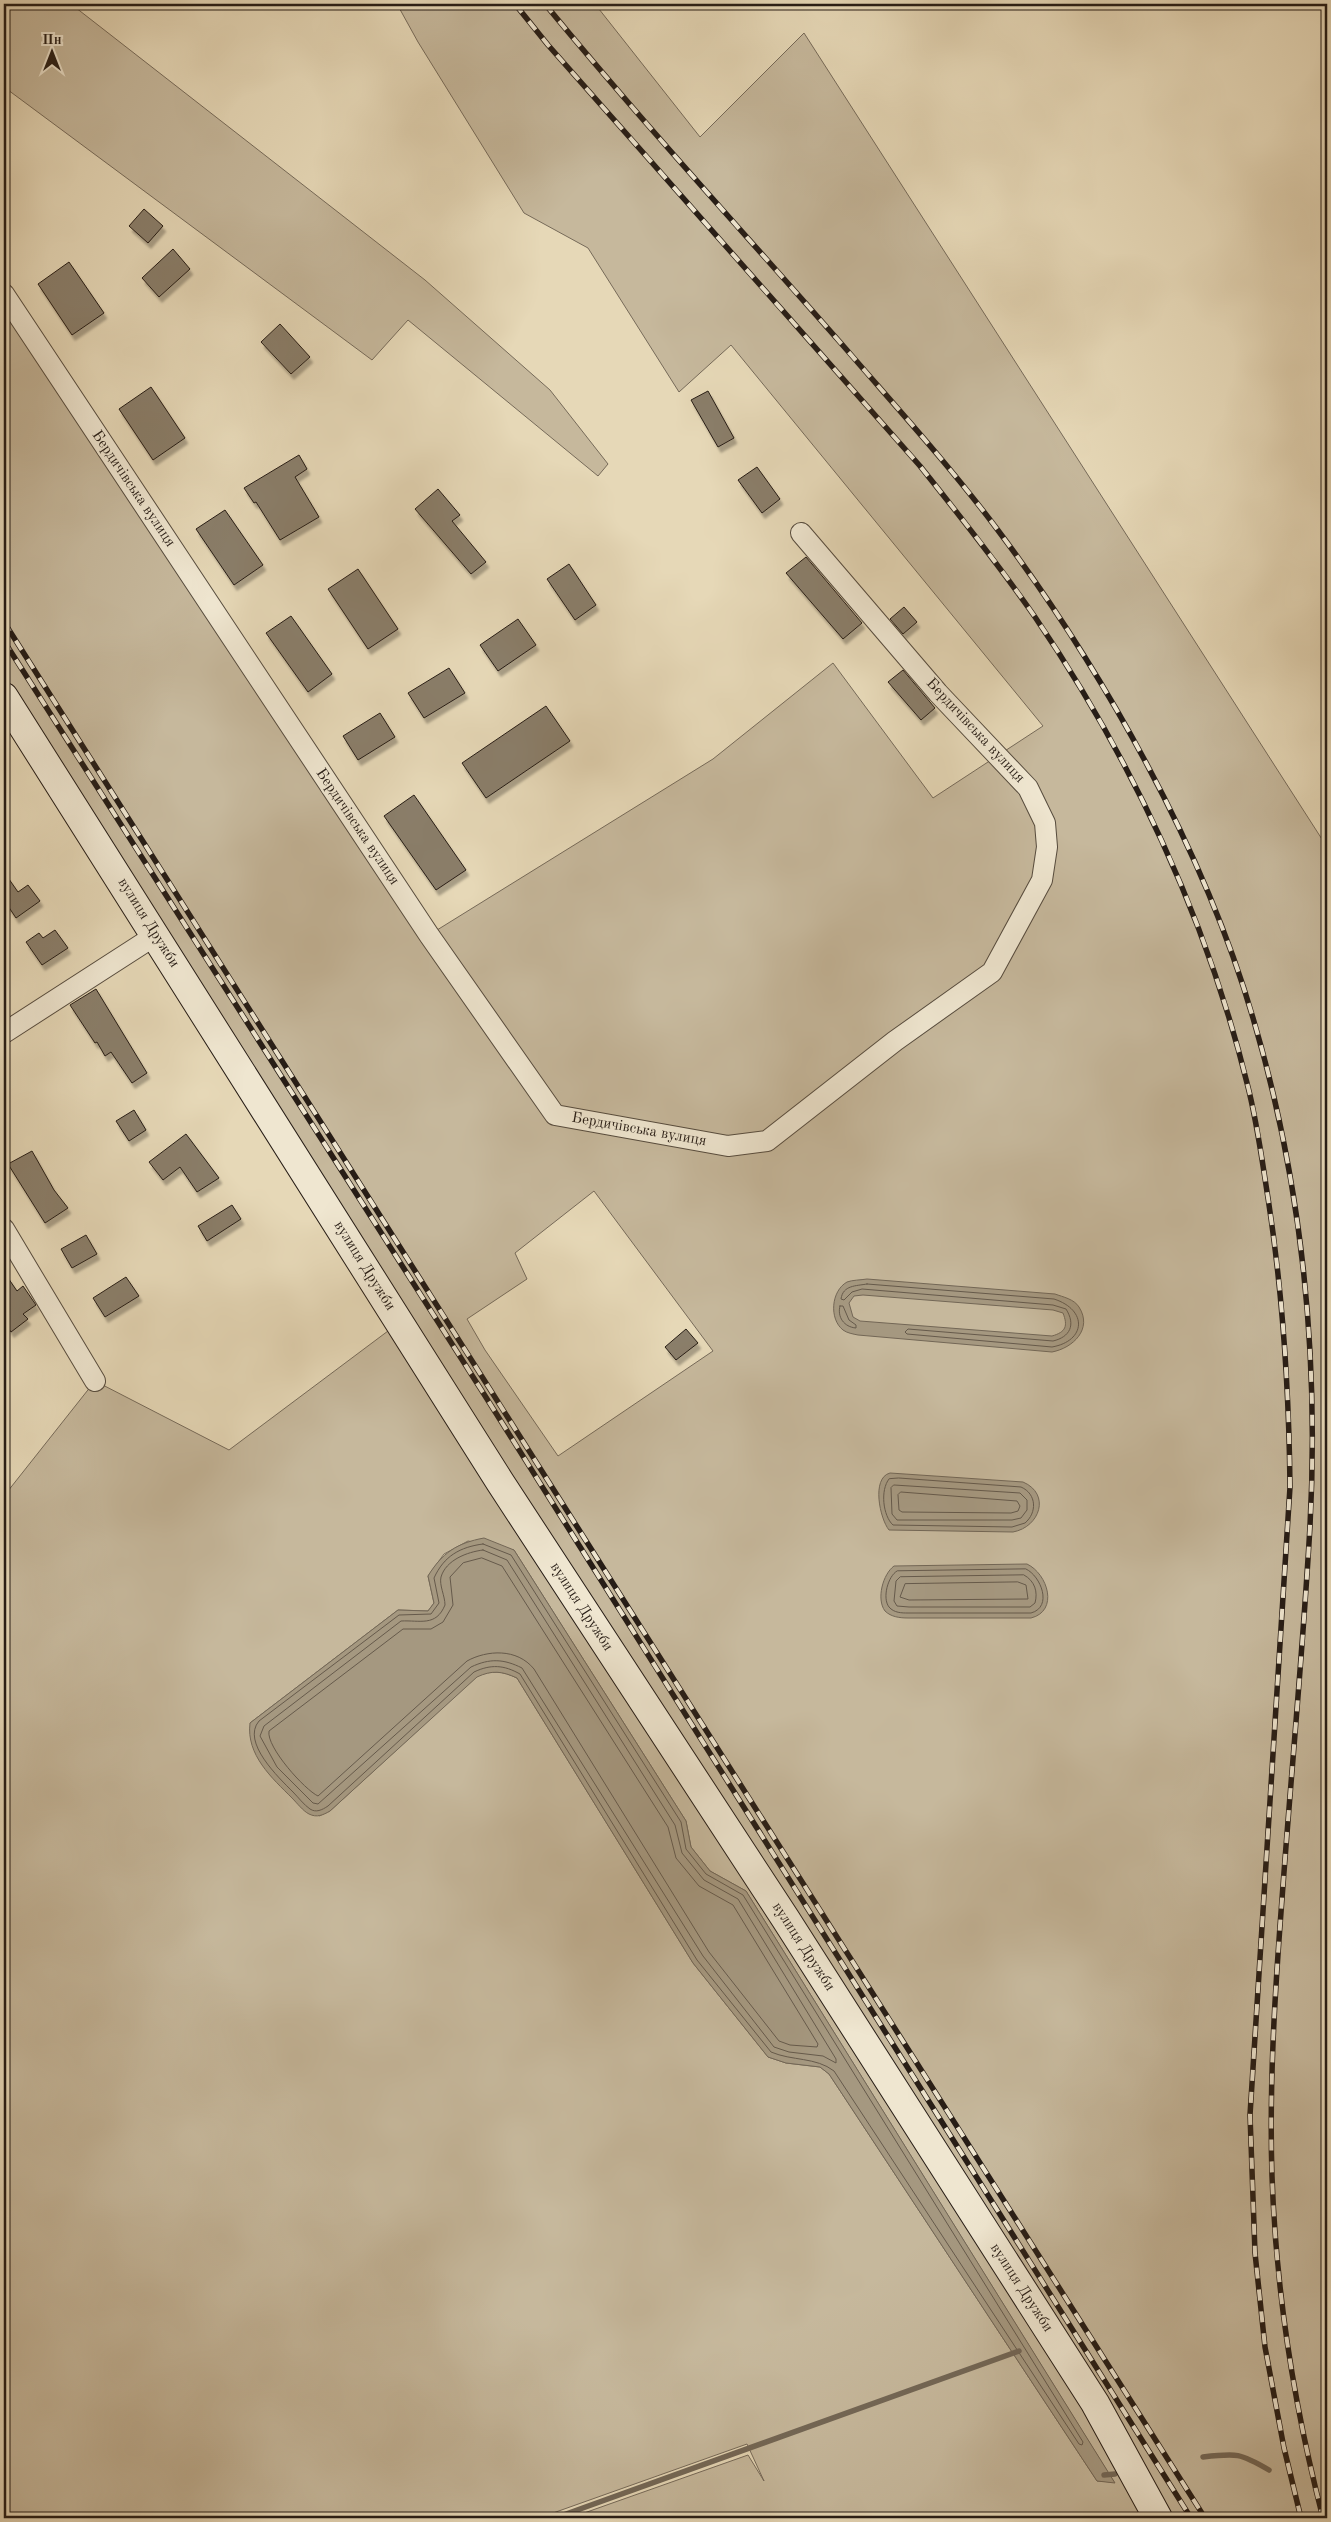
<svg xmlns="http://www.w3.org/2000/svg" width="1331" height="2522" font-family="'Old Standard TT',serif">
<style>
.green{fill:#c6b89c;stroke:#766a59;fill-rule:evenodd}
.water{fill:#a59880;stroke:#736756;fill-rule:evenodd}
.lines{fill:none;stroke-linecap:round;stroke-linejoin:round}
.shore{stroke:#665a4b;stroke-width:1}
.stream{stroke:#736756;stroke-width:5.5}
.building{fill:#8a7e6a;stroke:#271d16;filter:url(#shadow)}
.street-casing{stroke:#574c3e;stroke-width:22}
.secondary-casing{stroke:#271d16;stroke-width:30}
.street{stroke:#efe6d0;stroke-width:20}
.secondary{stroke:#efe6d0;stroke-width:28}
.rail-casing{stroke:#271d16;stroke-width:5.5}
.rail{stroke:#efe6d0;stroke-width:4;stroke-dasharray:11;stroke-linecap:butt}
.labels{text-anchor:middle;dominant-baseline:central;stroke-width:4;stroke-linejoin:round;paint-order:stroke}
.street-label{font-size:15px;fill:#271d16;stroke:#efe6d0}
</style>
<defs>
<filter id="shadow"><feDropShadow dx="3" dy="5.5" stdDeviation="1" flood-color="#0004"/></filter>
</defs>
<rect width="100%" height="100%" fill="#e6d8b7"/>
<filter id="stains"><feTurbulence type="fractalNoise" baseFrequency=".004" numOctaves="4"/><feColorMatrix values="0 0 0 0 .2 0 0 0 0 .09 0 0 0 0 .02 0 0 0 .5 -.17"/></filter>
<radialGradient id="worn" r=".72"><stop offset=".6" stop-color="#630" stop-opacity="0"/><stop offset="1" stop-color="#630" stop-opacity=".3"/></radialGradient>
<path class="green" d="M 4,4 L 71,4 L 425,280 L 550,390 L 608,464 L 598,476 L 408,320 L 372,360 L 4,87 Z
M 397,4 L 595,4 L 700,137 L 804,33 L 1327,847 L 1327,2518 L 570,2518 L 748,2455 L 764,2481 L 747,2444 L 539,2518 L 4,2518 L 4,1496 L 95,1381 L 229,1450 L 400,1322 L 4,697 L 4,294 L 429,935 L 713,759 L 833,663 L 933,798 L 1043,726 L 731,345 L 679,392 L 588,248 L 524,213 L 418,42 ZM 594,1191 L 713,1351 L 558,1456 L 485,1350 L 467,1319 L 527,1279 L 515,1253 ZM 468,1541 L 514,1550 L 686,1821 L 691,1847 L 710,1871 L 746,1891 L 1114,2482 L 1097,2481 L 829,2074 L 820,2067 L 786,2063 L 768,2057 L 693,1963 L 517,1678 C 502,1671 492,1670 477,1676 L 330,1811 L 319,1816 L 250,1723 L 398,1610 L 428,1611 L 434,1603 L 428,1576 L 444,1554 Z"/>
<path class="water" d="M 867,1279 L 1055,1294 C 1063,1297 1074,1299 1079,1307 C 1093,1329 1073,1348 1052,1352 L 858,1335 C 853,1334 847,1333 843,1330 C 829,1319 831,1291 847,1282 C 852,1280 861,1280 867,1279 ZM 863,1295 L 1053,1310 L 1063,1313 C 1068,1326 1066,1332 1052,1336 L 860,1321 L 853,1317 L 849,1303 L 854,1296 Z
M 890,1473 L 1023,1482 C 1051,1494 1040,1527 1013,1532 L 889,1530 C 880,1519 871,1478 890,1473 Z
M 484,1538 L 514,1550 L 686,1821 L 691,1847 L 710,1871 L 746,1891 L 1115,2483 L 1097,2481 L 829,2074 L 820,2067 L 786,2063 L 768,2057 L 693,1963 L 517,1678 C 502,1671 492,1670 477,1677 L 330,1811 C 323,1815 317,1818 309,1814 C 303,1811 297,1803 292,1798 C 272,1778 246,1755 250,1723 L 398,1610 L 428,1611 L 434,1603 L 428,1576 C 442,1553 457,1543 484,1538 Z
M 1027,1564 C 1048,1574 1059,1611 1031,1618 L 908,1618 C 900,1618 891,1617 885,1611 C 876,1599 883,1574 894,1566 Z"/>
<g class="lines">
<path class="shore" d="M 867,1284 L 1054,1299 C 1088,1310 1086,1341 1052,1347 L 907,1334 L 905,1332 L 908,1329 L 1053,1341 C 1070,1337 1076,1325 1066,1309 L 1053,1305 L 862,1289 L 852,1292 L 844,1300 L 841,1299 C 843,1285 856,1286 867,1284 Z
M 840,1306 L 843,1306 L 849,1320 L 856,1325 L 856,1328 C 844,1327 837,1317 840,1306 Z
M 899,1478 L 1021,1487 C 1037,1494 1037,1513 1025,1523 L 1012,1527 L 893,1525 C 883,1516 880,1490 889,1479 Z
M 894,1485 L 1020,1493 L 1027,1500 L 1027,1510 L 1021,1518 L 1012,1520 L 897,1520 L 892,1514 L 891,1488 Z
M 901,1492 L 1017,1501 L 1020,1506 L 1018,1511 L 1011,1513 L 902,1512 L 899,1510 L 898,1495 Z
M 483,1544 L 511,1555 L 681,1822 L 686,1849 L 706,1874 L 743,1895 L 1083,2442 L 1082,2445 L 1079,2444 L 834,2071 C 816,2057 792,2061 771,2052 L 697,1960 L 520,1674 C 504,1665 491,1664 474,1672 L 328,1806 C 322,1810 316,1813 310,1809 C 304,1805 298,1797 293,1792 C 279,1778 241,1742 259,1721 L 399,1615 L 431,1614 L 439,1603 L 434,1578 C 444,1556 460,1547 483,1544 Z
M 483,1550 L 507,1560 L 675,1825 L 682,1853 L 704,1880 L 738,1899 L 836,2059 L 836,2063 L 823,2056 L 789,2052 L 774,2047 L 703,1956 L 522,1668 C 504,1659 490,1658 471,1667 L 318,1804 L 313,1803 L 277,1767 L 260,1736 L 264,1726 L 401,1621 C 420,1620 436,1627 445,1605 C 445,1596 439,1585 441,1577 C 446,1560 467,1552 483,1550 Z
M 482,1558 L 502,1566 L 668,1827 L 676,1858 L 699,1886 L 733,1905 L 818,2044 L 817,2047 L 790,2045 L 779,2041 L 709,1952 L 534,1669 C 517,1648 487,1650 467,1661 L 318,1796 C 305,1790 266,1747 269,1731 L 403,1629 L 431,1629 L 443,1622 L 453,1605 L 450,1577 L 463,1563 Z
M 1026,1569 C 1041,1576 1053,1607 1031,1613 L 908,1613 C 902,1613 894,1613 889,1607 C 882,1598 888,1576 897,1571 Z
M 1024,1575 C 1035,1581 1038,1592 1035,1603 L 1030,1607 L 909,1607 L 897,1606 L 894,1601 L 896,1581 L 900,1577 Z
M 1018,1582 L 1026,1585 L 1028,1599 L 909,1600 L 900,1597 L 905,1584 Z"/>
<path class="stream" d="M 1203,2457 C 1237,2453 1240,2453 1269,2470
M 1326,2457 L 1327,2457
M 1104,2475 L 1115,2474
M 555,2518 L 1019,2351"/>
</g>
<path class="building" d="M 144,209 L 163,226 L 148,243 L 129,226 Z
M 173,249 L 190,269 L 159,297 L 142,278 Z
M 69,262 L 104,313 L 72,335 L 38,284 Z
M 280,324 L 310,357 L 291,374 L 261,342 Z
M 151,387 L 185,438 L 153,460 L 119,409 Z
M 708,391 L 734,438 L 718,447 L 691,400 Z
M 299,455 L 307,469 L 295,477 L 319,517 L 280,540 L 256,502 L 254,503 L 244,488 Z
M 757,467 L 780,499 L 762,513 L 738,480 Z
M 438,489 L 460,515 L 452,521 L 486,562 L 471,574 L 415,509 Z
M 225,510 L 263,565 L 234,585 L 196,529 Z
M 806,557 L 862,623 L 843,639 L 786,573 Z
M 569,564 L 596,605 L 575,620 L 547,579 Z
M 358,569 L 398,629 L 368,649 L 328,589 Z
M 904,607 L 917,622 L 903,634 L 890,619 Z
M 291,616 L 332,674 L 308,692 L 266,633 Z
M 518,619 L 536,645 L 498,671 L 480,645 Z
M 449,668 L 465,693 L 424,718 L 408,693 Z
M 903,670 L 935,708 L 921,720 L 888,682 Z
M 546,706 L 570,741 L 486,798 L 462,763 Z
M 380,713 L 395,737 L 358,760 L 343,736 Z
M 414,795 L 466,870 L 436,890 L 384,816 Z
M 4,872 L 18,892 L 28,885 L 40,901 L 16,918 L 4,900 Z
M 55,930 L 68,948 L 42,965 L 26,942 L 39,933 L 43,938 Z
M 96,989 L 147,1073 L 132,1083 L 111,1052 L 105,1056 L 97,1042 L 95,1043 L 70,1005 Z
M 134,1110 L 146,1130 L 129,1141 L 116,1121 Z
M 186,1134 L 219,1178 L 197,1192 L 180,1167 L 163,1180 L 149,1162 Z
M 32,1151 L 54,1190 L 68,1208 L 45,1223 L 8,1164 Z
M 232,1205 L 241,1219 L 207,1241 L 198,1226 Z
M 86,1235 L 97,1254 L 72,1268 L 61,1249 Z
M 4,1272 L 17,1291 L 23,1286 L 36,1305 L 23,1314 L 28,1319 L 11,1332 L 4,1322 Z
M 126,1277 L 139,1296 L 105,1317 L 93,1298 Z
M 686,1329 L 698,1343 L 676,1360 L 665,1347 Z"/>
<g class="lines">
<g class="street-casing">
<path id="street" d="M 4,294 L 429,935 L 555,1115 L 728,1146 L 767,1141 L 895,1041 L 992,972 L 1042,880 L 1047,847 L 1045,823 L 1028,788 L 938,693 L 801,533
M 4,1033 L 156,935
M 4,1229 L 95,1381"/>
</g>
<g class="secondary-casing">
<path id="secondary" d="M 4,697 L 500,1482 L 785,1918 L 1095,2403 L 1158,2518"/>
</g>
<use href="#street" class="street"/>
<use href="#secondary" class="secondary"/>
<g class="rail-casing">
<path id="rail" d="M 515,4 L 548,45 L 920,466 C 960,516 999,565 1035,617 C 1131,758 1206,917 1247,1083 C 1257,1121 1262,1160 1268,1198 C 1283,1295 1289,1389 1290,1487 L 1250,2115 L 1255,2253 L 1265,2347 L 1284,2448 L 1301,2518
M 545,4 C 642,122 745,234 846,349 C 897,408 950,466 997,529 C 1103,670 1204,850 1253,1018 C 1302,1183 1319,1355 1310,1526 C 1303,1650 1291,1775 1282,1899 C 1275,1991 1269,2084 1272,2176 C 1276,2292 1294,2406 1323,2518
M 4,622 L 1205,2518
M 4,641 L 482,1391 L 1191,2518"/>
</g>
<use href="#rail" class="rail"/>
</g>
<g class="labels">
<g class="street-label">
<text transform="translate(133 489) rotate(56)">Бердичівська вулиця</text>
<text transform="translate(975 731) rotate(47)">Бердичівська вулиця</text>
<text transform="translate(357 827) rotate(56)">Бердичівська вулиця</text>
<text transform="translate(148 923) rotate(58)">вулиця Дружби</text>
<text transform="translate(639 1130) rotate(10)">Бердичівська вулиця</text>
<text transform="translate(364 1266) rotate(58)">вулиця Дружби</text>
<text transform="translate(581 1607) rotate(57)">вулиця Дружби</text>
<text transform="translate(803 1947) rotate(57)">вулиця Дружби</text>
<text transform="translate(1021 2288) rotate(57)">вулиця Дружби</text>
</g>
</g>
<rect width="1331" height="2522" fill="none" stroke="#e6d8b7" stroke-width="20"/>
<rect x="5" y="5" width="1321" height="2512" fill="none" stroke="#271d16" stroke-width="2.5"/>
<rect x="10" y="10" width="1311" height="2502" fill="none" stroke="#271d16"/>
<g transform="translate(52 52)" stroke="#efe6d0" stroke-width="4" paint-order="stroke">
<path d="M0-4L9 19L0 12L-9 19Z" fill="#271d16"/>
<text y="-8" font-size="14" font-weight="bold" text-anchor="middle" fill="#271d16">Пн</text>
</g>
<rect width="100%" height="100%" filter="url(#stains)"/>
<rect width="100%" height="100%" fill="url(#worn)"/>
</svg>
